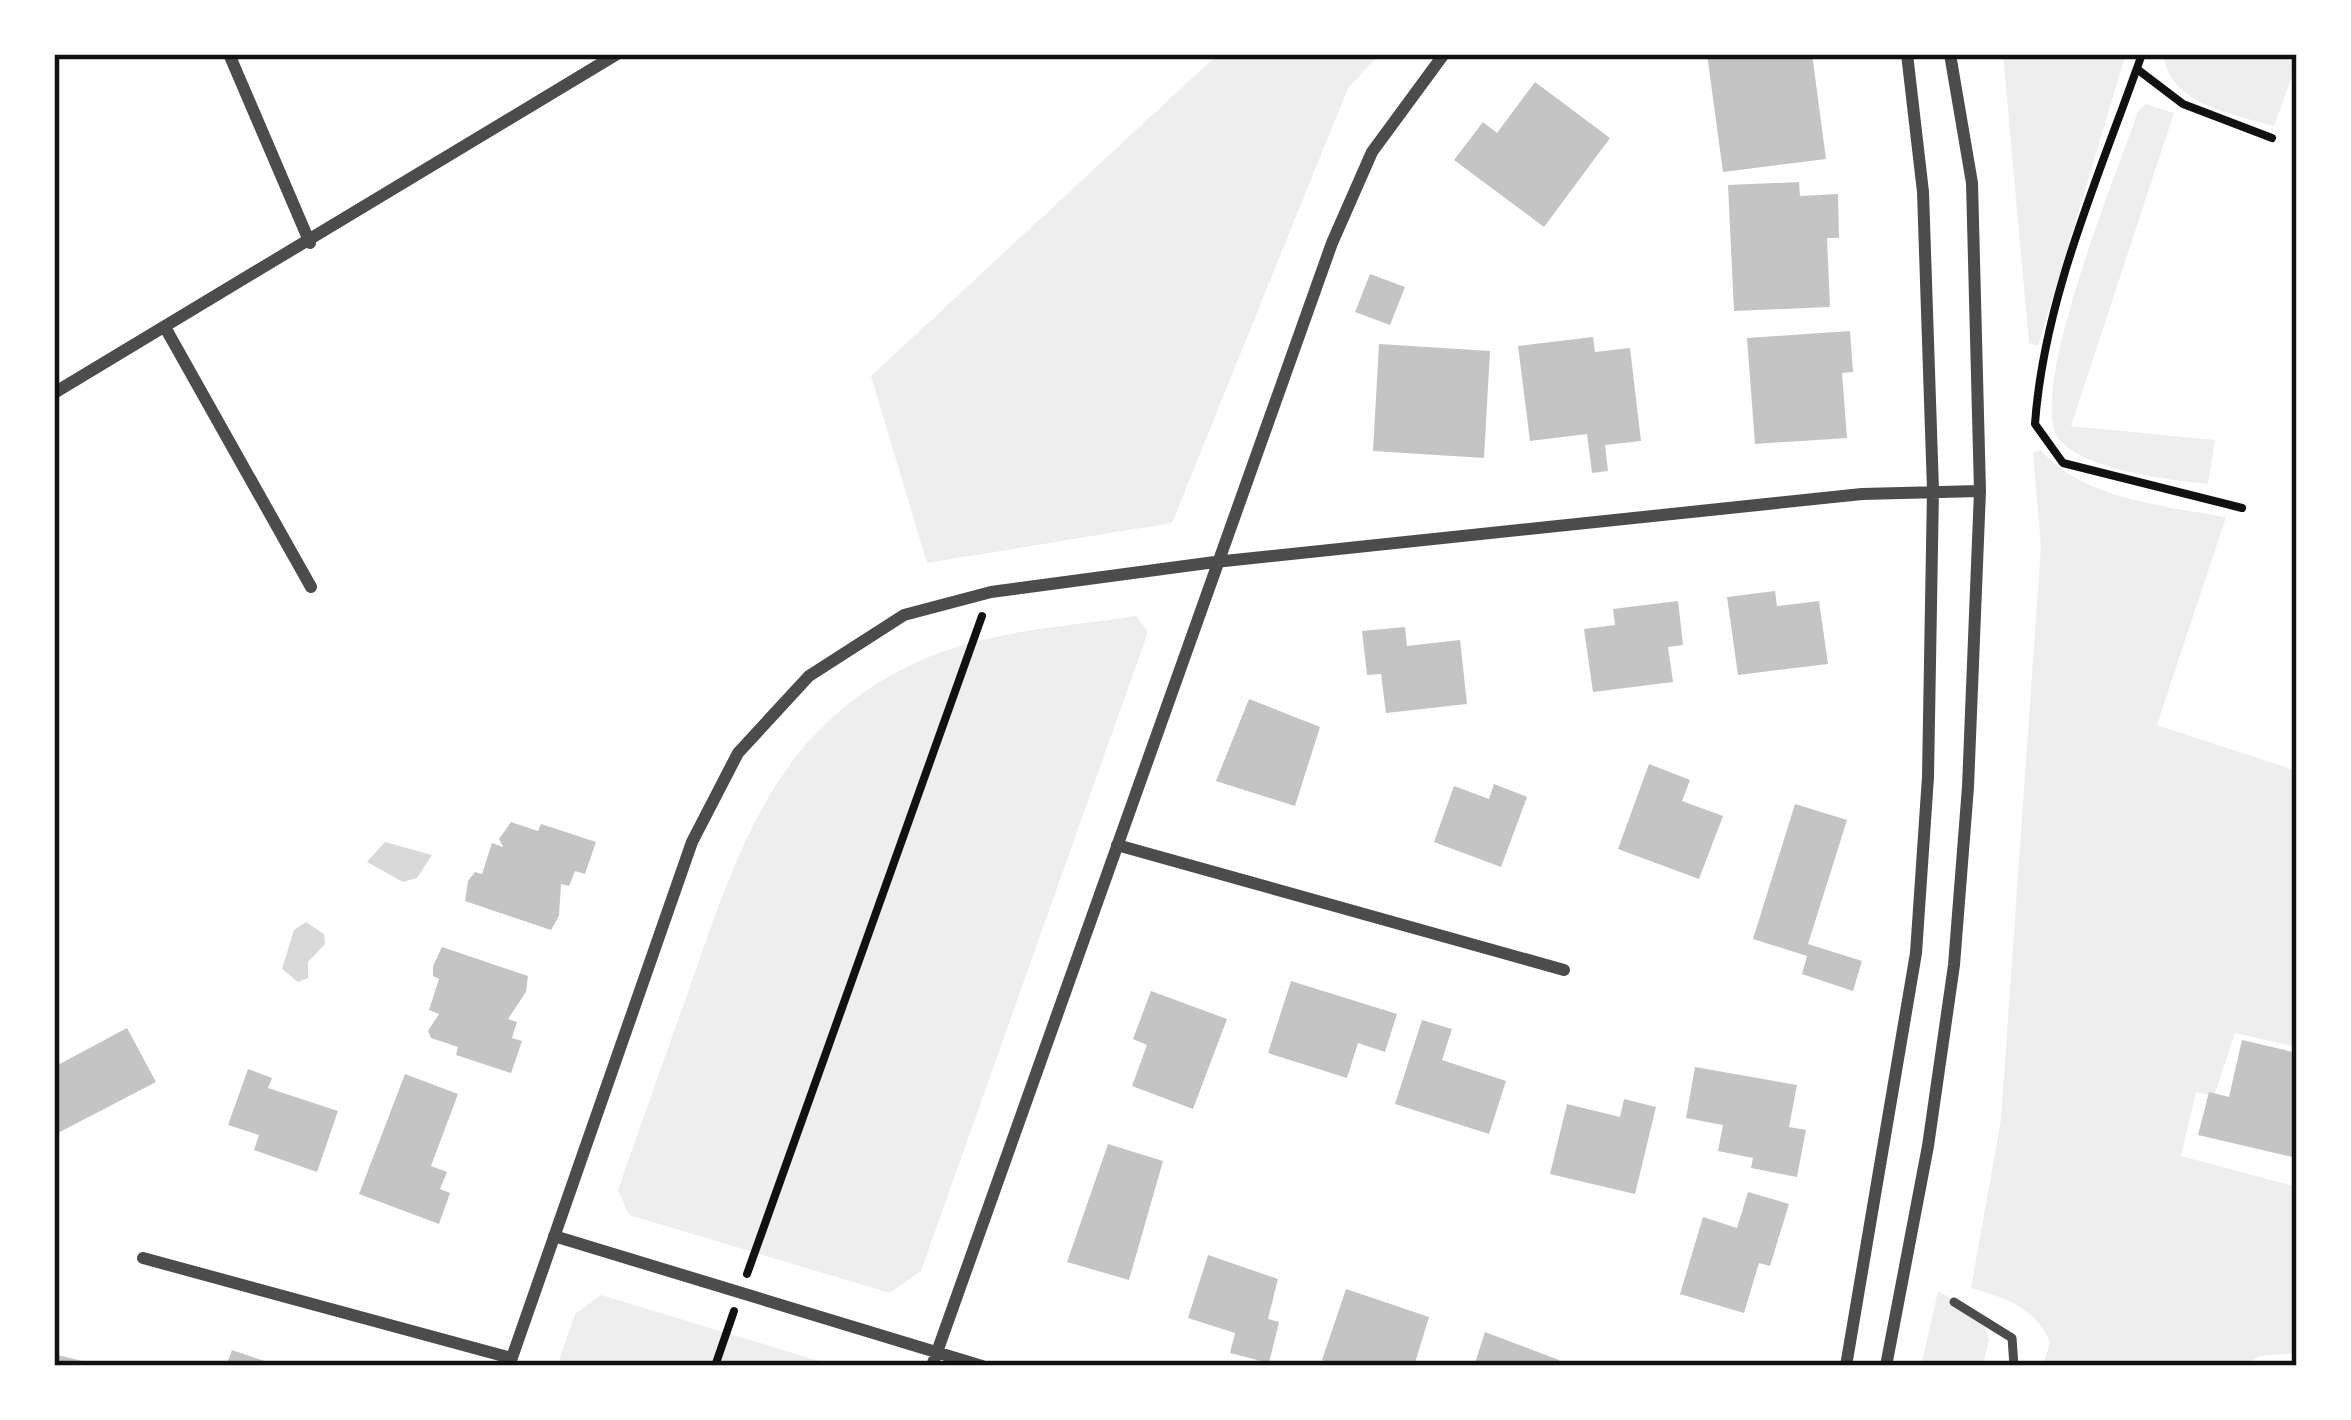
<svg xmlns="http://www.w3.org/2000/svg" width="2351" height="1420" font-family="Signika,sans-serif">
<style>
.green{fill:#eee}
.water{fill:#d9d9d9}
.building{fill:#c4c4c4}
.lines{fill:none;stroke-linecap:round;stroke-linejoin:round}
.path{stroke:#111;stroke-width:8}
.service{stroke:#4c4c4c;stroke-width:9}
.minor{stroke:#4c4c4c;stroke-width:12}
.neatline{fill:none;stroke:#111;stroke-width:4.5}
</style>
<rect width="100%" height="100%" fill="#fff"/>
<path class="green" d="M 1218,54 L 1380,54 L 1348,88 L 1172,523 L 927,563 L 871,376 Z
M 2003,54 L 2126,54 L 2038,346 L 2029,343 Z
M 2163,54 L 2297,54 L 2297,63 L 2274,126 C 2232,114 2170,105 2163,54 Z
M 2146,104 L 2174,113 L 2071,426 L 2215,440 L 2208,484 C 2171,480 2082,470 2059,439 C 2025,394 2119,169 2138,111 Z
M 2041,450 C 2079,498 2169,507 2226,517 L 2157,725 L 2297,771 L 2297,1047 L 2235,1033 L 2214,1096 L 2196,1092 L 2181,1156 L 2297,1187 L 2297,1353 L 2260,1356 L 2242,1366 L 2043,1366 L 2050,1342 C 2033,1306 2008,1299 1971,1288 L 2001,1119 L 2041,546 L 2033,453 Z
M 1136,616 L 1148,632 L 921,1271 L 890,1293 L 629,1215 L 618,1190 C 643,1118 669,1046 694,975 C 740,844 778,728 913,664 C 981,631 1062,627 1136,616 Z
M 1938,1291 L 1982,1318 L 1989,1339 L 1983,1366 L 1921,1366 Z
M 601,1295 L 836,1366 L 557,1366 L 575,1314 Z"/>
<path class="water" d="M 385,842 L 432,855 L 417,878 L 403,882 L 367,862 Z
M 306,922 L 324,934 L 325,944 L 308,962 L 308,978 L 298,982 L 282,969 L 294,930 Z"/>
<path class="building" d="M 1707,54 L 1812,54 L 1826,159 L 1723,172 Z
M 1535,82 L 1610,138 L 1544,227 L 1454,160 L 1483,122 L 1497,133 Z
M 1799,182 L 1800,196 L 1838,194 L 1839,238 L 1827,238 L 1830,307 L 1734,311 L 1728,185 Z
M 1370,274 L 1405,287 L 1390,325 L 1355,312 Z
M 1850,331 L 1853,372 L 1842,373 L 1847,438 L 1755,444 L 1747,338 Z
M 1593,337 L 1595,352 L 1630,348 L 1641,441 L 1605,445 L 1608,471 L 1592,473 L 1587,434 L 1530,441 L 1518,346 Z
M 1379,344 L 1490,351 L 1484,458 L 1373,451 Z
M 1775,591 L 1777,606 L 1819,601 L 1828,664 L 1738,675 L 1727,597 Z
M 1678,601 L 1683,645 L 1668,647 L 1673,682 L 1593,692 L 1584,629 L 1615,625 L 1613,609 Z
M 1405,627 L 1407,646 L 1460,640 L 1467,704 L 1386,713 L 1381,674 L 1367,675 L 1362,631 Z
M 1249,699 L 1320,727 L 1295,806 L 1216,781 Z
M 1649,764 L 1690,780 L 1682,801 L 1723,816 L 1699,879 L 1618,849 Z
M 1494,784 L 1527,797 L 1501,867 L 1434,842 L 1454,786 L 1489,799 Z
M 1795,804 L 1847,820 L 1808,944 L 1862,961 L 1853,991 L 1802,974 L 1807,956 L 1753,939 Z
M 511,822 L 538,831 L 541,824 L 596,842 L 585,874 L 575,871 L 569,886 L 561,884 L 559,916 L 551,930 L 465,901 L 468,881 L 475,872 L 482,874 L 492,843 L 503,847 L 499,839 Z
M 442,947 L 528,976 L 526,992 L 508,1019 L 517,1022 L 512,1038 L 522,1041 L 511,1073 L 456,1055 L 458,1047 L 431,1038 L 428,1031 L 439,1014 L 429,1010 L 439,979 L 433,976 L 433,966 Z
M 1291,981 L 1397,1014 L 1385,1052 L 1358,1043 L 1347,1078 L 1268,1053 Z
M 1151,991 L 1227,1019 L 1193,1109 L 1132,1086 L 1147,1045 L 1133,1039 Z
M 1422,1020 L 1452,1029 L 1442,1060 L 1506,1081 L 1489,1134 L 1395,1104 Z
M 127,1028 L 156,1082 L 54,1135 L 54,1067 Z
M 2242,1040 L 2297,1053 L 2297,1158 L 2198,1135 L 2209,1092 L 2229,1097 Z
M 1695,1067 L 1797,1085 L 1789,1127 L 1806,1130 L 1797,1177 L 1751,1168 L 1753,1158 L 1718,1151 L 1723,1125 L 1686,1118 Z
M 248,1069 L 272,1078 L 268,1088 L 338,1111 L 317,1172 L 254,1150 L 259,1135 L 228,1125 Z
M 405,1074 L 458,1094 L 431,1166 L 447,1172 L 440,1189 L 450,1193 L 439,1224 L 359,1194 Z
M 1624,1099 L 1656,1107 L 1635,1194 L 1550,1174 L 1567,1104 L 1620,1117 Z
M 1108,1144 L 1163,1161 L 1129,1280 L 1067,1262 Z
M 1748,1192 L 1789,1204 L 1770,1266 L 1759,1263 L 1744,1313 L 1680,1294 L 1703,1217 L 1737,1228 Z
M 1208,1255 L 1278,1279 L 1268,1319 L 1279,1322 L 1269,1363 L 1230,1353 L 1235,1333 L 1188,1318 Z
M 1346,1289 L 1429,1317 L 1414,1366 L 1340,1366 L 1322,1360 Z
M 1485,1332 L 1559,1360 L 1558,1366 L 1474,1366 Z
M 232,1350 L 276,1365 L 276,1366 L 226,1366 Z
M 54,1354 L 86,1362 L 85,1366 L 54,1366 Z"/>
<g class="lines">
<path class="path" d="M 2142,54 C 2100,174 2044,297 2035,424 L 2063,463 L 2242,508
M 2137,69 L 2183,104 L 2272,138
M 747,1274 L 982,616
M 715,1366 L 734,1311"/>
<path class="service" d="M 1954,1302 L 2012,1338 L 2014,1366"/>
<path class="minor" d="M 229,54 L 310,243
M 166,329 L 311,587
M 54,393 L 617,54
M 1117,845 L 1564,970
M 554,1236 L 982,1366
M 143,1258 L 511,1358
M 509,1366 L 692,842 L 738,753 L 809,676 L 904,615 L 991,592 L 1215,562 L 1862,494 L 1980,491
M 932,1366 L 1332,243 L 1372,152 L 1444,54
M 1846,1366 L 1916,953 L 1928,777 L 1933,490 L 1923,192 L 1907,54
M 1886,1366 L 1928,1146 L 1954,965 L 1968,787 L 1980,491 L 1972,183 L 1950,54"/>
</g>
<rect width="2351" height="1420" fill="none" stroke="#ffffff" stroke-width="114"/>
<rect x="57" y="57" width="2237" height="1306" class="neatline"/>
</svg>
